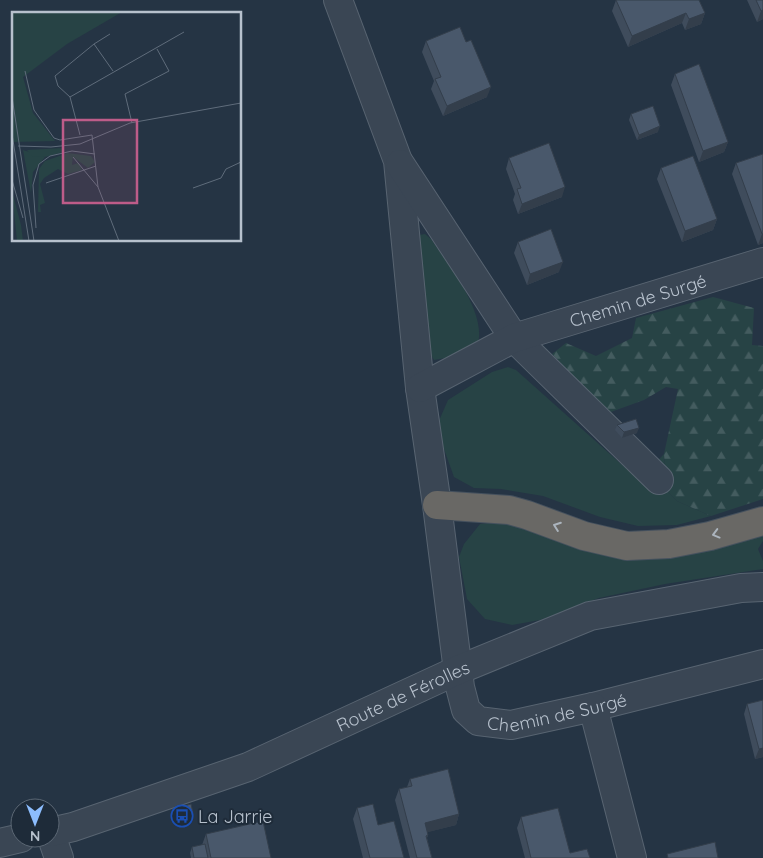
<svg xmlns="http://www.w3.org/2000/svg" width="763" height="858" font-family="Quicksand,sans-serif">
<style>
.green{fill:#274345}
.forest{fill:url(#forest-firs)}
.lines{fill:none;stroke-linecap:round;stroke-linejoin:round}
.minor-casing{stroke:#586471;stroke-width:30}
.tertiary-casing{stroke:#586471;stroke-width:30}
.trunk-casing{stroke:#45515e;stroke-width:30}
.minor{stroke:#3a4654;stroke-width:28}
.tertiary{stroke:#3a4654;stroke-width:28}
.trunk{stroke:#696865;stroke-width:28}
.wall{fill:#3f4c5c}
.shaded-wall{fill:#333e4b}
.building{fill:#49586b;stroke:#333e4b}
.oneway{stroke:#abb4bd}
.labels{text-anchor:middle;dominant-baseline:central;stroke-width:4;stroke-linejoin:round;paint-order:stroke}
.street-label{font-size:18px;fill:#b7c1cd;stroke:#1e2b39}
.poi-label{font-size:18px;fill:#b7c1cd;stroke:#1e2b39;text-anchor:start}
.inset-road{fill:none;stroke:#5f6c7b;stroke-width:1}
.view{fill:#be5c89;fill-opacity:0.15;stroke:#be5c89;stroke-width:2.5}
.inset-edge{fill:none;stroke:#b7c1cd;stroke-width:2.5}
</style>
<defs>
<pattern id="forest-firs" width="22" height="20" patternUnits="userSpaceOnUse" patternTransform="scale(1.25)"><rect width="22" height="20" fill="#274345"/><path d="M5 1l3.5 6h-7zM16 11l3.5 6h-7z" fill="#445c5f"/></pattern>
</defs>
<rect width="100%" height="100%" fill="#253444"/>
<path class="green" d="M 425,234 L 431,239 C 448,264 489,315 477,346 L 451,357 L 434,360 L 424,343 L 419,235 Z
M 508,367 L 516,370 L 639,480 L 664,454 L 667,491 L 677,501 L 711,516 L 677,525 L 638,526 L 600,517 L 543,496 L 501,489 L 474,488 L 454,477 L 444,449 L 440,449 L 438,423 L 448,400 L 492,372 Z
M 509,521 L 555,534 L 594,553 L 634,557 L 763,533 L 763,541 L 758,549 L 763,561 L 763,569 L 665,584 L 599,598 L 540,620 L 512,625 L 485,619 L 467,599 L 459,557 L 464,544 L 480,524 Z"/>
<path class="forest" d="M 713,297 L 754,308 L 752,345 L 763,346 L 763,499 L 711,516 L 677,501 L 667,491 L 664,454 L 678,389 L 666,387 L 644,400 L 608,413 L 552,354 L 566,343 L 596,356 L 632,338 L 636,318 Z"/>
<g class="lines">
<g class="minor-casing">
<g id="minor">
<path id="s1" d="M 338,0 L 398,161 L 420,388 L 437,505 L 460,687 L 466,710 L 478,721 L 511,725 L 593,707 L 763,664"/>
<path d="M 400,164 L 514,338 L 659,480"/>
<path id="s2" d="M 420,388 L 514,338 L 763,262"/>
<path d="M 593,707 L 632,858"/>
<path d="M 50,832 L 59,858"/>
<path d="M 0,843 L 21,838"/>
</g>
</g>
<g class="tertiary-casing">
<g id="tertiary">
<path id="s3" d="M 51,832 L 73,827 L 248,767 L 458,670 L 590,616 L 741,588 L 763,587"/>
</g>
</g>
<g class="trunk-casing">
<path id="trunk" d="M 437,505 L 509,510 L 527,515 L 584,536 L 627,546 L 669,544 L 710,536 L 763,521"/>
</g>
<use href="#minor" class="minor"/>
<use href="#tertiary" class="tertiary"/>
<use href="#trunk" class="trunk"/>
</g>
<path class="wall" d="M 616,0 L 705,13 L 701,24 L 685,30 L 682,23 L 628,47 L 612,11 Z
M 747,0 L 763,0 L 763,19 L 757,22 Z
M 426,41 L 487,97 L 443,116 L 431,89 L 434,81 L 422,52 Z
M 675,74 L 728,142 L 724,152 L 699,162 L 671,85 Z
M 631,114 L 658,132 L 637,140 L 629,120 Z
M 763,154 L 763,243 L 758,245 L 732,174 L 736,163 Z
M 509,158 L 562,197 L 518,214 L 513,200 L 515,194 L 506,169 Z
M 661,168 L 717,219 L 713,230 L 682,242 L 657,179 Z
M 518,242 L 559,272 L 527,285 L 514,253 Z
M 617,425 L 637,433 L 622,438 L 615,430 Z
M 747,704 L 763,757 L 755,759 L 744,714 Z
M 410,779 L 459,814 L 456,825 L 427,832 L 428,835 L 427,838 L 432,858 L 410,858 L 395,800 L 399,789 L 407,787 Z
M 177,808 L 191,819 L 177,823 L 175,814 Z
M 357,808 L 378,825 L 404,858 L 363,858 L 353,819 Z
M 521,817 L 570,853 L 590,858 L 525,858 L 517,828 Z
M 206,834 L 271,858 L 191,858 L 190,853 L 192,847 L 202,845 Z"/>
<path class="shaded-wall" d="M 763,10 L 763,19 L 757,22 L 761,11 Z
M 686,13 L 682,23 L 628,47 L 632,36 Z
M 705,13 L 701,24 L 685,30 L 689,19 Z
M 491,87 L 487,97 L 443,116 L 447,106 Z
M 660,126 L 658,132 L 637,140 L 639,135 Z
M 728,142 L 724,152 L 699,162 L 703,151 Z
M 565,187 L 562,197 L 518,214 L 522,204 Z
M 717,219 L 713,230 L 682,242 L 685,231 Z
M 762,234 L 763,234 L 763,243 L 758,245 Z
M 563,262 L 559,272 L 527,285 L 530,274 Z
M 639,428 L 637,433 L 622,438 L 624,432 Z
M 763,748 L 763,757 L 755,759 L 759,749 Z
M 193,813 L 191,819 L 177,823 L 179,818 Z
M 459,814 L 456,825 L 421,834 L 425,823 Z"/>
<path class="building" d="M 616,0 L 699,0 L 705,13 L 689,19 L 686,13 L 632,36 Z
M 756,0 L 763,0 L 763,10 L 761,11 Z
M 460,27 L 466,42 L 471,40 L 491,87 L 447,106 L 435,79 L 441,77 L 426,41 Z
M 699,64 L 728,142 L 703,151 L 675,74 Z
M 653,106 L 660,126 L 639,135 L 631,114 Z
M 549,143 L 565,187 L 522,204 L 517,189 L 521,188 L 509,158 Z
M 763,154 L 763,234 L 762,234 L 736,163 Z
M 693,156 L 717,219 L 685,231 L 661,168 Z
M 551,229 L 563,262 L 530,274 L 518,242 Z
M 636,419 L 639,428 L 624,432 L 617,425 Z
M 763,700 L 763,748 L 759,749 L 747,704 Z
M 448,769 L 459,814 L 425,823 L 428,835 L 426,836 L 432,858 L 417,858 L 399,789 L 412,786 L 410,779 Z
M 191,804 L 193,813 L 179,818 L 177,808 Z
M 373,804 L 378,825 L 394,821 L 404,858 L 370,858 L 357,808 Z
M 558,808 L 570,853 L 587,849 L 590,858 L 531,858 L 521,817 Z
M 263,821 L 271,858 L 211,858 L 206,834 Z
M 715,842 L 718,858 L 668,858 L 667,854 Z
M 205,844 L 208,858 L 194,858 L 192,847 Z"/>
<defs><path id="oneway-chevron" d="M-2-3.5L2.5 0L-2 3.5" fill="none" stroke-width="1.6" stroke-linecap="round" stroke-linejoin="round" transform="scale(1.25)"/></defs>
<g class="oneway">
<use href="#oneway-chevron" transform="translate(557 526) rotate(-160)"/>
<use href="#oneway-chevron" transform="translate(716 534) rotate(165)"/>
</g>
<defs>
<g id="bus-ring" transform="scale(1.125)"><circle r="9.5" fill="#1e2b39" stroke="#1a4fb4" stroke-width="1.5"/><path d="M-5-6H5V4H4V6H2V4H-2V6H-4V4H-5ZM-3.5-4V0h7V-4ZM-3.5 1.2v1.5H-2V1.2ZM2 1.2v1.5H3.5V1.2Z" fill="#1a4fb4"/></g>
</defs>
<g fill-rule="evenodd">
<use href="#bus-ring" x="182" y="816"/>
</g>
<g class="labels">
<g class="street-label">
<text stroke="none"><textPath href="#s2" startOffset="236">Chemin de Surgé</textPath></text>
<text stroke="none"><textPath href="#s3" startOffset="378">Route de Férolles</textPath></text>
<text stroke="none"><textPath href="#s1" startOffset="822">Chemin de Surgé</textPath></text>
</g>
<g class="poi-label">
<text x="198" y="816">La Jarrie</text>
</g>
</g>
<g transform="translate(12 12)">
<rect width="229" height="229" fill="#253444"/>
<path d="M 11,138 L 33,145 L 21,160 L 19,181 ZM 56,141 L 79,144 L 83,150 L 76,156 Z" fill="#274345"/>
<path d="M 0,0 L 110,0 L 55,32 L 11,65 L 21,101 L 43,129 L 0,130 ZM 51,136 L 51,140 L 33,145 L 20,144 L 15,138 ZM 56,141 L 61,144 L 60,153 L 66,151 L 70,158 L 56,162 L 46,157 L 32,166 L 28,172 L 33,191 L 28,193 L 29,200 L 26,200 L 27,157 L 33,149 ZM 0,179 L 9,213 L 11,229 L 5,229 Z" fill="#274345"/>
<path class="inset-road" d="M 82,32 L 98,22M 13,59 L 22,98 L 42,126 L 48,128 L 80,123 L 86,175 L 107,229M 0,85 L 22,229M 58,85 L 172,20M 58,85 L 46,74 L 43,64 L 82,32 L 101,59M 58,85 L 68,123M 120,111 L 113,82 L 157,59 L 145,37M 0,122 L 17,229M 6,134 L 39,135 L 68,132 L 118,111 L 229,91M 61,145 L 86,175M 0,168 L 11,206M 34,171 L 84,154M 181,176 L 209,166 L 214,157 L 229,150M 24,216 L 21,173 L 27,152 L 38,144 L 60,139 L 83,142"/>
<path class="view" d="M 51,108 L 125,108 L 125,191 L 51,191 Z"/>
<rect width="229" height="229" class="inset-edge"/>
</g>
<g transform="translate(35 823) rotate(180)"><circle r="24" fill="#1e2b39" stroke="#5b6774"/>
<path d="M0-4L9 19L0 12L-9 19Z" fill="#8cbdfe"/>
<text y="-8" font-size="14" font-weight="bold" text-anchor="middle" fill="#b7c1cd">N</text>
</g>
</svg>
